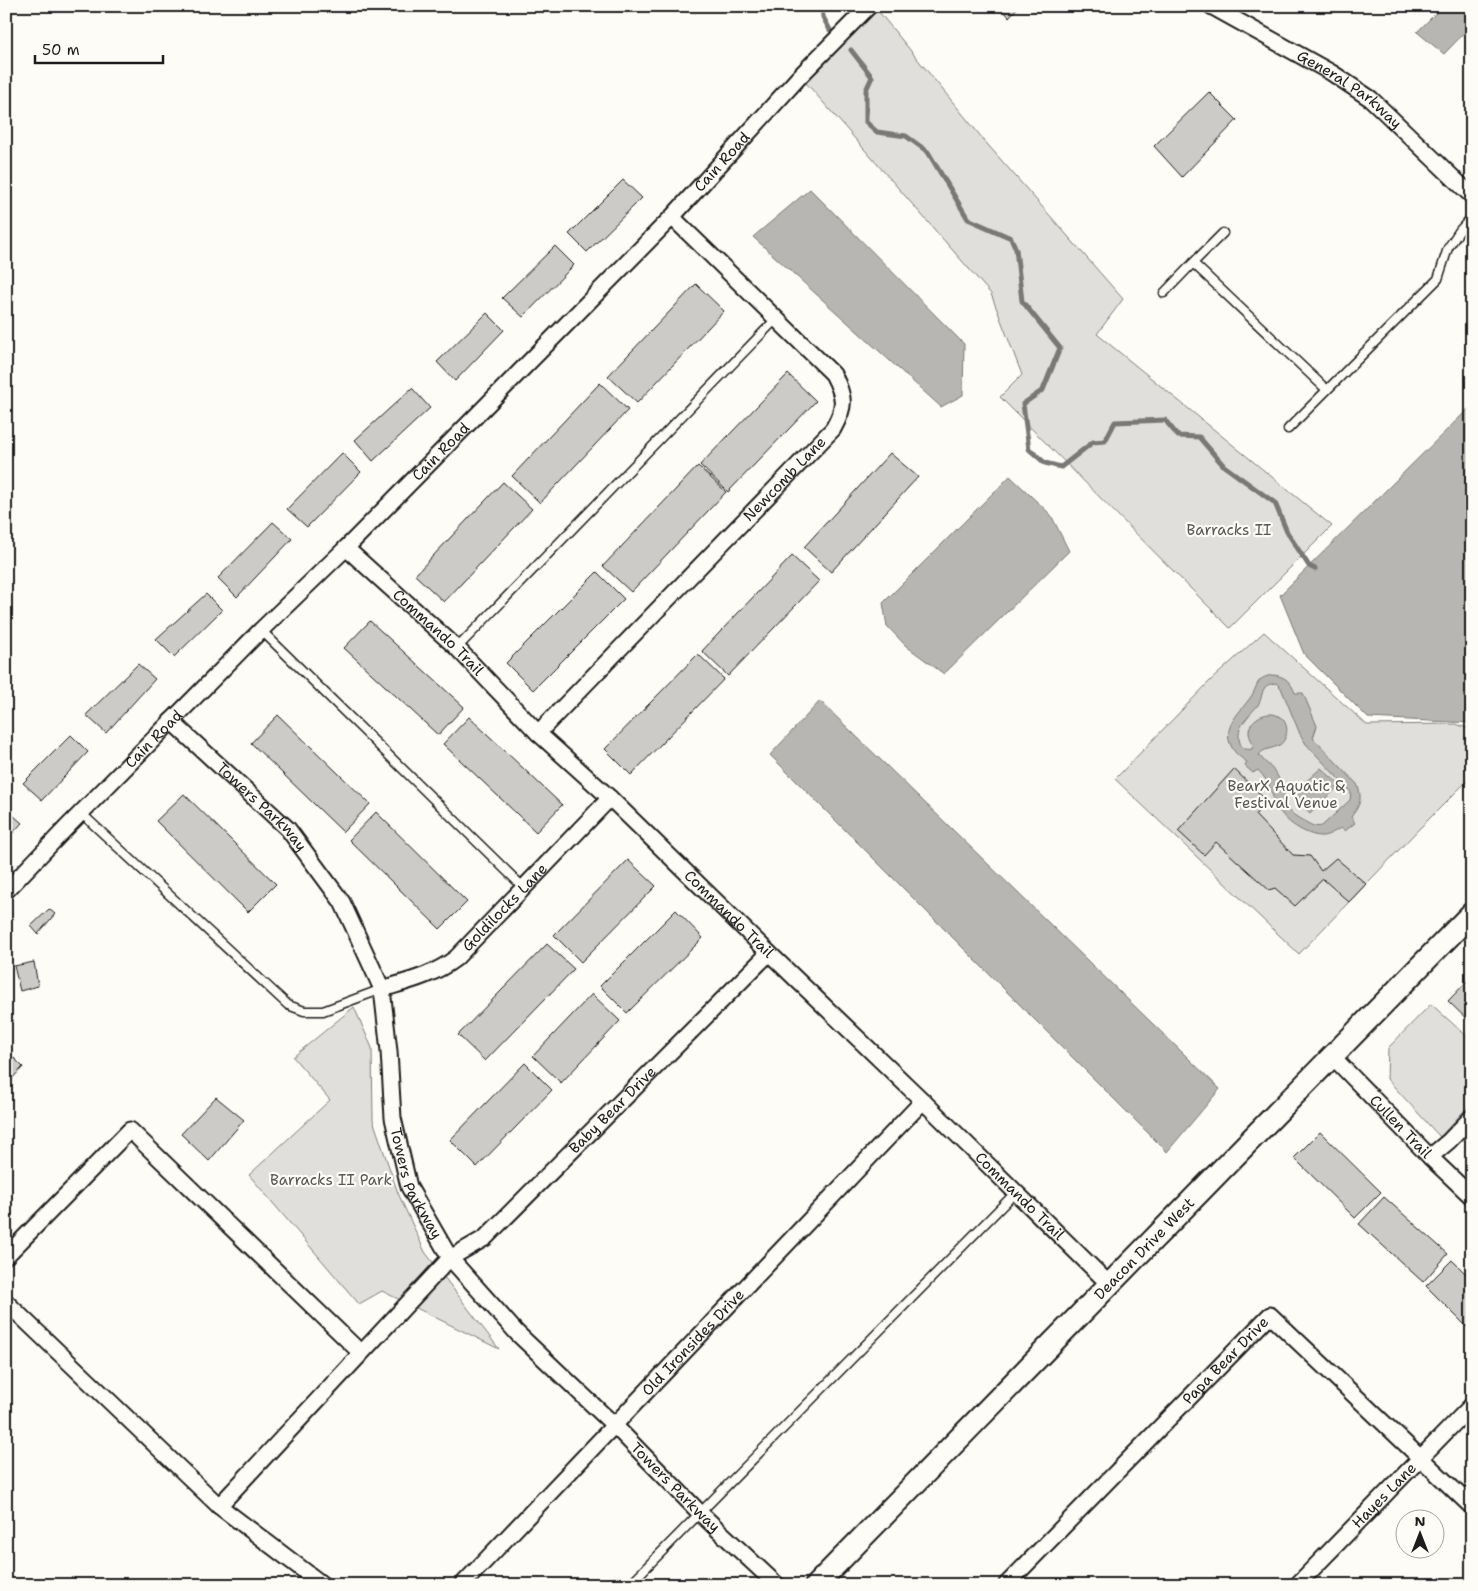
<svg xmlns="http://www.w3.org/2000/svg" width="1478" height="1591" font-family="'Shantell Sans',sans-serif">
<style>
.green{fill:#e0dfdb;stroke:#7e7e7c}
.water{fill:#b7b6b2;stroke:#797876;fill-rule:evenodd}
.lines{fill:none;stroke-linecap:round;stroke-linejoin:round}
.stream{stroke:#797876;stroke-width:5}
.building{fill:#cccbc8;stroke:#1c1c1c}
.lane-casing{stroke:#1c1c1c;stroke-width:11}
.street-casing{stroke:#1c1c1c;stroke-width:19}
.secondary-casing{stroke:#1c1c1c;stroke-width:25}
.lane{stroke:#fdfcf7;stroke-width:8}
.street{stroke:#fdfcf7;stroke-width:15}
.secondary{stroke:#fdfcf7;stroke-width:21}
.labels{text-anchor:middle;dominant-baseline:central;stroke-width:4.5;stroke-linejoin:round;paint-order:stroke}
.street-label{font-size:15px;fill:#1c1c1c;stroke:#fdfcf7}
.park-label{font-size:15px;fill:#575655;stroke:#fdfcf7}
</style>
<rect width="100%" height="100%" fill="#fdfcf7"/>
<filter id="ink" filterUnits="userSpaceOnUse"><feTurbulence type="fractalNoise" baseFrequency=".02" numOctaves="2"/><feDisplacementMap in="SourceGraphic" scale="10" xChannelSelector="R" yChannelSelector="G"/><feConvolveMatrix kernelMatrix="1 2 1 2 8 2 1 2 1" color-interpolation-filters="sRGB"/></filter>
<g filter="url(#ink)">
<path class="green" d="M 874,6 L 988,145 L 1123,299 L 1097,334 L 1332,526 L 1230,628 L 1000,397 L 1022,375 L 991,294 L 800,76 Z
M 1264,632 L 1367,725 L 1456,724 L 1472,730 L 1472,776 L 1418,830 L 1299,954 L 1115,779 L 1210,681 Z
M 1431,1004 L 1472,1041 L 1472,1102 L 1440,1137 L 1387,1079 L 1388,1048 Z
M 354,1007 L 372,1048 L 373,1120 L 398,1193 L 425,1252 L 499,1349 L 382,1291 L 359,1304 L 249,1175 L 330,1100 L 293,1057 Z"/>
<path class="water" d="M 1443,6 L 1472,6 L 1472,25 L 1444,54 L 1417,32 Z
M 810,189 L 964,344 L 963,395 L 941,407 L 753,237 Z
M 1472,405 L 1472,723 L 1368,718 L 1304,654 L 1280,595 Z
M 1010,476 L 1051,515 L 1069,551 L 944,674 L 906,646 L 887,626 L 883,603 Z
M 1273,675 C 1285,676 1291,682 1295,693 L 1303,693 L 1317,726 L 1313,738 L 1357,784 C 1363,799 1360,805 1351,817 L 1355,823 L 1345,831 L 1341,828 C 1335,831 1327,837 1319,836 C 1304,834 1285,822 1278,808 C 1270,793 1271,783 1258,770 L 1253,773 L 1245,766 L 1247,762 C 1243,759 1238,756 1235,752 C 1218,730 1238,715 1250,698 C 1259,686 1254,678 1273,675 ZM 1276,683 L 1281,688 L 1300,734 L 1306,744 L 1351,792 L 1350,800 L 1322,826 C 1315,828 1309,824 1304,821 C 1278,808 1289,800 1279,779 C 1275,769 1266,764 1259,755 C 1265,745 1282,752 1286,735 C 1288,728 1286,724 1283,719 C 1280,717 1276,714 1272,714 C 1261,713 1248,722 1249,733 C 1250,740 1254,743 1252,749 C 1246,750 1242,749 1240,743 C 1235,726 1249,717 1258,705 C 1262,700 1261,692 1265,687 C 1268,684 1272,684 1276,683 Z
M 820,701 L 1220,1089 L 1167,1152 L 770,755 Z
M 1321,768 L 1340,785 L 1310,813 L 1291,795 Z"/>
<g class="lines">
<path class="stream" d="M 822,6 L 823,17 L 830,30
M 851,50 L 872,77 L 866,90 L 866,122 L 877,132 L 906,136 L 928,152 L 968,219 L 1011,238 L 1016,249 L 1022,301 L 1060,348 L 1043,390 L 1023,404 L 1029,449 L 1045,463 L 1061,467 L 1093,442 L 1105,441 L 1115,422 L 1165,420 L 1178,436 L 1199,437 L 1224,466 L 1275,503 L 1287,532 L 1309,566 L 1315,569"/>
</g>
<path class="building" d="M 1000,6 L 1019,6 L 1009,17 Z
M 1209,92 L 1237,120 L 1182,177 L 1154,146 Z
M 623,180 L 642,198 L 587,252 L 569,234 Z
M 555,246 L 574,265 L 523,317 L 502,298 Z
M 696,284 L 724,311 L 637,403 L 608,376 Z
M 487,313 L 504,330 L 455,381 L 437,362 Z
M 788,374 L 816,401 L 728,492 L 700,465 Z
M 600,383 L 628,410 L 540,503 L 512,476 Z
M 412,388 L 430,408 L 373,461 L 355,440 Z
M 342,453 L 361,472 L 307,527 L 287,509 Z
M 890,453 L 918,477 L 831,572 L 804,547 Z
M 698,466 L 726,492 L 631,592 L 603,566 Z
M 503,482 L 532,509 L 444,602 L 415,575 Z
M 273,522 L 292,539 L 237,597 L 218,578 Z
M 792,556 L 819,581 L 728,676 L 702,651 Z
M 597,572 L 624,599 L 533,690 L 506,663 Z
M 206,594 L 222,610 L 174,657 L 156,639 Z
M 370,621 L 464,707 L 438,735 L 344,648 Z
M 698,654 L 724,679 L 631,775 L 605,749 Z
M 138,664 L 155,679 L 106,733 L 86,715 Z
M 278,715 L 370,804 L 343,832 L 251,743 Z
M 469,717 L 562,805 L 536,832 L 443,744 Z
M 71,735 L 88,752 L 42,800 L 23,783 Z
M 1234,769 L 1267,801 L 1255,815 L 1293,855 L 1310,856 L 1321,871 L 1336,858 L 1366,884 L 1349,902 L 1323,879 L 1295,906 L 1275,888 L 1269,890 L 1216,842 L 1204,855 L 1178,831 Z
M 184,794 L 276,884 L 248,912 L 156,821 Z
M 6,809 L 22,823 L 6,840 Z
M 376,812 L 467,902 L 440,929 L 349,840 Z
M 628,860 L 656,886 L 581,962 L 554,935 Z
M 49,909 L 55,914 L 38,934 L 31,926 Z
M 676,910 L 703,938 L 627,1013 L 600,986 Z
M 547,944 L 574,969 L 485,1061 L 458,1035 Z
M 34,962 L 38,986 L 20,991 L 14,966 Z
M 1472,976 L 1472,1024 L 1448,1001 Z
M 592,994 L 620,1021 L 561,1083 L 533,1056 Z
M 6,1050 L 23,1067 L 6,1085 Z
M 525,1063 L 552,1090 L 477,1167 L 450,1140 Z
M 216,1097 L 244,1120 L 209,1161 L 181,1134 Z
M 1320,1132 L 1381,1192 L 1355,1218 L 1294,1158 Z
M 1384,1197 L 1448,1254 L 1423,1282 L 1359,1224 Z
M 1452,1260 L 1472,1280 L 1472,1332 L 1426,1286 Z"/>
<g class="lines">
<g class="lane-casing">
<path id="lane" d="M 1193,263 L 1223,233
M 1164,293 L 1193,263 L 1327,390
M 1288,429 L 1438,279 L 1448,248 L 1460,230 L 1472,217
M 261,630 L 524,888
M 457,648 L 776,319
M 81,813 L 288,1005 L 304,1011 L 323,1011 L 382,989
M 629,1585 L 1016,1192"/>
</g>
<g class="street-casing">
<g id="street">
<path id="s1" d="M 1211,6 L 1332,73 L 1371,99 L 1472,196"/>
<path id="s2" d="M 346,548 L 457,648 L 538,733 L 610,798 L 769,953 L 923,1101 L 1109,1284"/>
<path id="s3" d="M 171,721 L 288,829 L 342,902 L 382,989 L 389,1051 L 393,1118 L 409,1187 L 450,1258 L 517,1333 L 614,1425 L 699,1512 L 777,1585"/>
<path id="s4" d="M 538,733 L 833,429 C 846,406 845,397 833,374 L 672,217"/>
<path id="s5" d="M 6,891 L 68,826 L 261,630 L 346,548 L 672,217 L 800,76 L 869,6"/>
<path id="s6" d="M 382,989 C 409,981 434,975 456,958 L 610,798"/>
<path id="s7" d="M 1331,1055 L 1430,1157 L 1472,1197"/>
<path d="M 1430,1157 L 1449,1141 L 1472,1117"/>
<path d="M 6,1256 L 130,1130 L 361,1353"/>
<path d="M 6,1302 L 219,1506 L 323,1585"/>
<path id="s8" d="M 219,1506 L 450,1258 L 485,1238 L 769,953"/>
<path id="s9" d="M 462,1585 L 923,1101"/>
<path id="s10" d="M 1006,1585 L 1270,1315 L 1472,1507"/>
<path id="s11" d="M 1297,1585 L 1472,1405"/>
</g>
</g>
<g class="secondary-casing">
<g id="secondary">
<path id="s12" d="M 816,1585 L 1472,913"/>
</g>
</g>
<use href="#lane" class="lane"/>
<use href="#street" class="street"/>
<use href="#secondary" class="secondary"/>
</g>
</g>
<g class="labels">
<g class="street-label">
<text stroke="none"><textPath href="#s1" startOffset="162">General Parkway</textPath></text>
<text stroke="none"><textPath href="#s5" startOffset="1022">Cain Road</textPath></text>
<text stroke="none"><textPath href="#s5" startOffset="618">Cain Road</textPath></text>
<text stroke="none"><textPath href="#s4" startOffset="354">Newcomb Lane</textPath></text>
<text stroke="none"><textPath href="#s2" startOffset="125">Commando Trail</textPath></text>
<text stroke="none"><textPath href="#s5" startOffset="212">Cain Road</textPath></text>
<text stroke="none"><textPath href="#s3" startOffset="125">Towers Parkway</textPath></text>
<text stroke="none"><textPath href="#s6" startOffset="151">Goldilocks Lane</textPath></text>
<text stroke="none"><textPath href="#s2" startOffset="530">Commando Trail</textPath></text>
<text stroke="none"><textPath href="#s8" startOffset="560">Baby Bear Drive</textPath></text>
<text stroke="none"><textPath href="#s7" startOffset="100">Cullen Trail</textPath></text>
<text stroke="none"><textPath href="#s3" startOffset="545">Towers Parkway</textPath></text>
<text stroke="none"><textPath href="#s2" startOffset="935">Commando Trail</textPath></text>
<text stroke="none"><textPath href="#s12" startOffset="470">Deacon Drive West</textPath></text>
<text stroke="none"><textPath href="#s9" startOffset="335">Old Ironsides Drive</textPath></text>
<text stroke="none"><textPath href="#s10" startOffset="314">Papa Bear Drive</textPath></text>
<text stroke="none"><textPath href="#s3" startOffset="950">Towers Parkway</textPath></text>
<text stroke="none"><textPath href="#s11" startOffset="125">Hayes Lane</textPath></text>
</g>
<g class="park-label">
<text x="1229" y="530">Barracks II</text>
<text x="1286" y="786">BearX Aquatic &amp;<tspan x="1286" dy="17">Festival Venue</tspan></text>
<text x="331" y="1180">Barracks II Park</text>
</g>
</g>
<rect width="1478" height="1591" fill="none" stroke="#fdfcf7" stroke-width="25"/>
<rect x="12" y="12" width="1453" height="1566" fill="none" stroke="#1c1c1c" stroke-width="2" filter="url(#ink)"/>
<g transform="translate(1420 1534)"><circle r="24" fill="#fdfcf7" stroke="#a3a29f"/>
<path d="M0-4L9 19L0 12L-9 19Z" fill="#1c1c1c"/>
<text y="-8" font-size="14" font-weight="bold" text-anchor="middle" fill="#1c1c1c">N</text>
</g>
<path d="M35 55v8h128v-8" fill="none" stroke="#1c1c1c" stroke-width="2.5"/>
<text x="42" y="55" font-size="15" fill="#1c1c1c" stroke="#fdfcf7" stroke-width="4" paint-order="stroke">50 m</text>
</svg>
